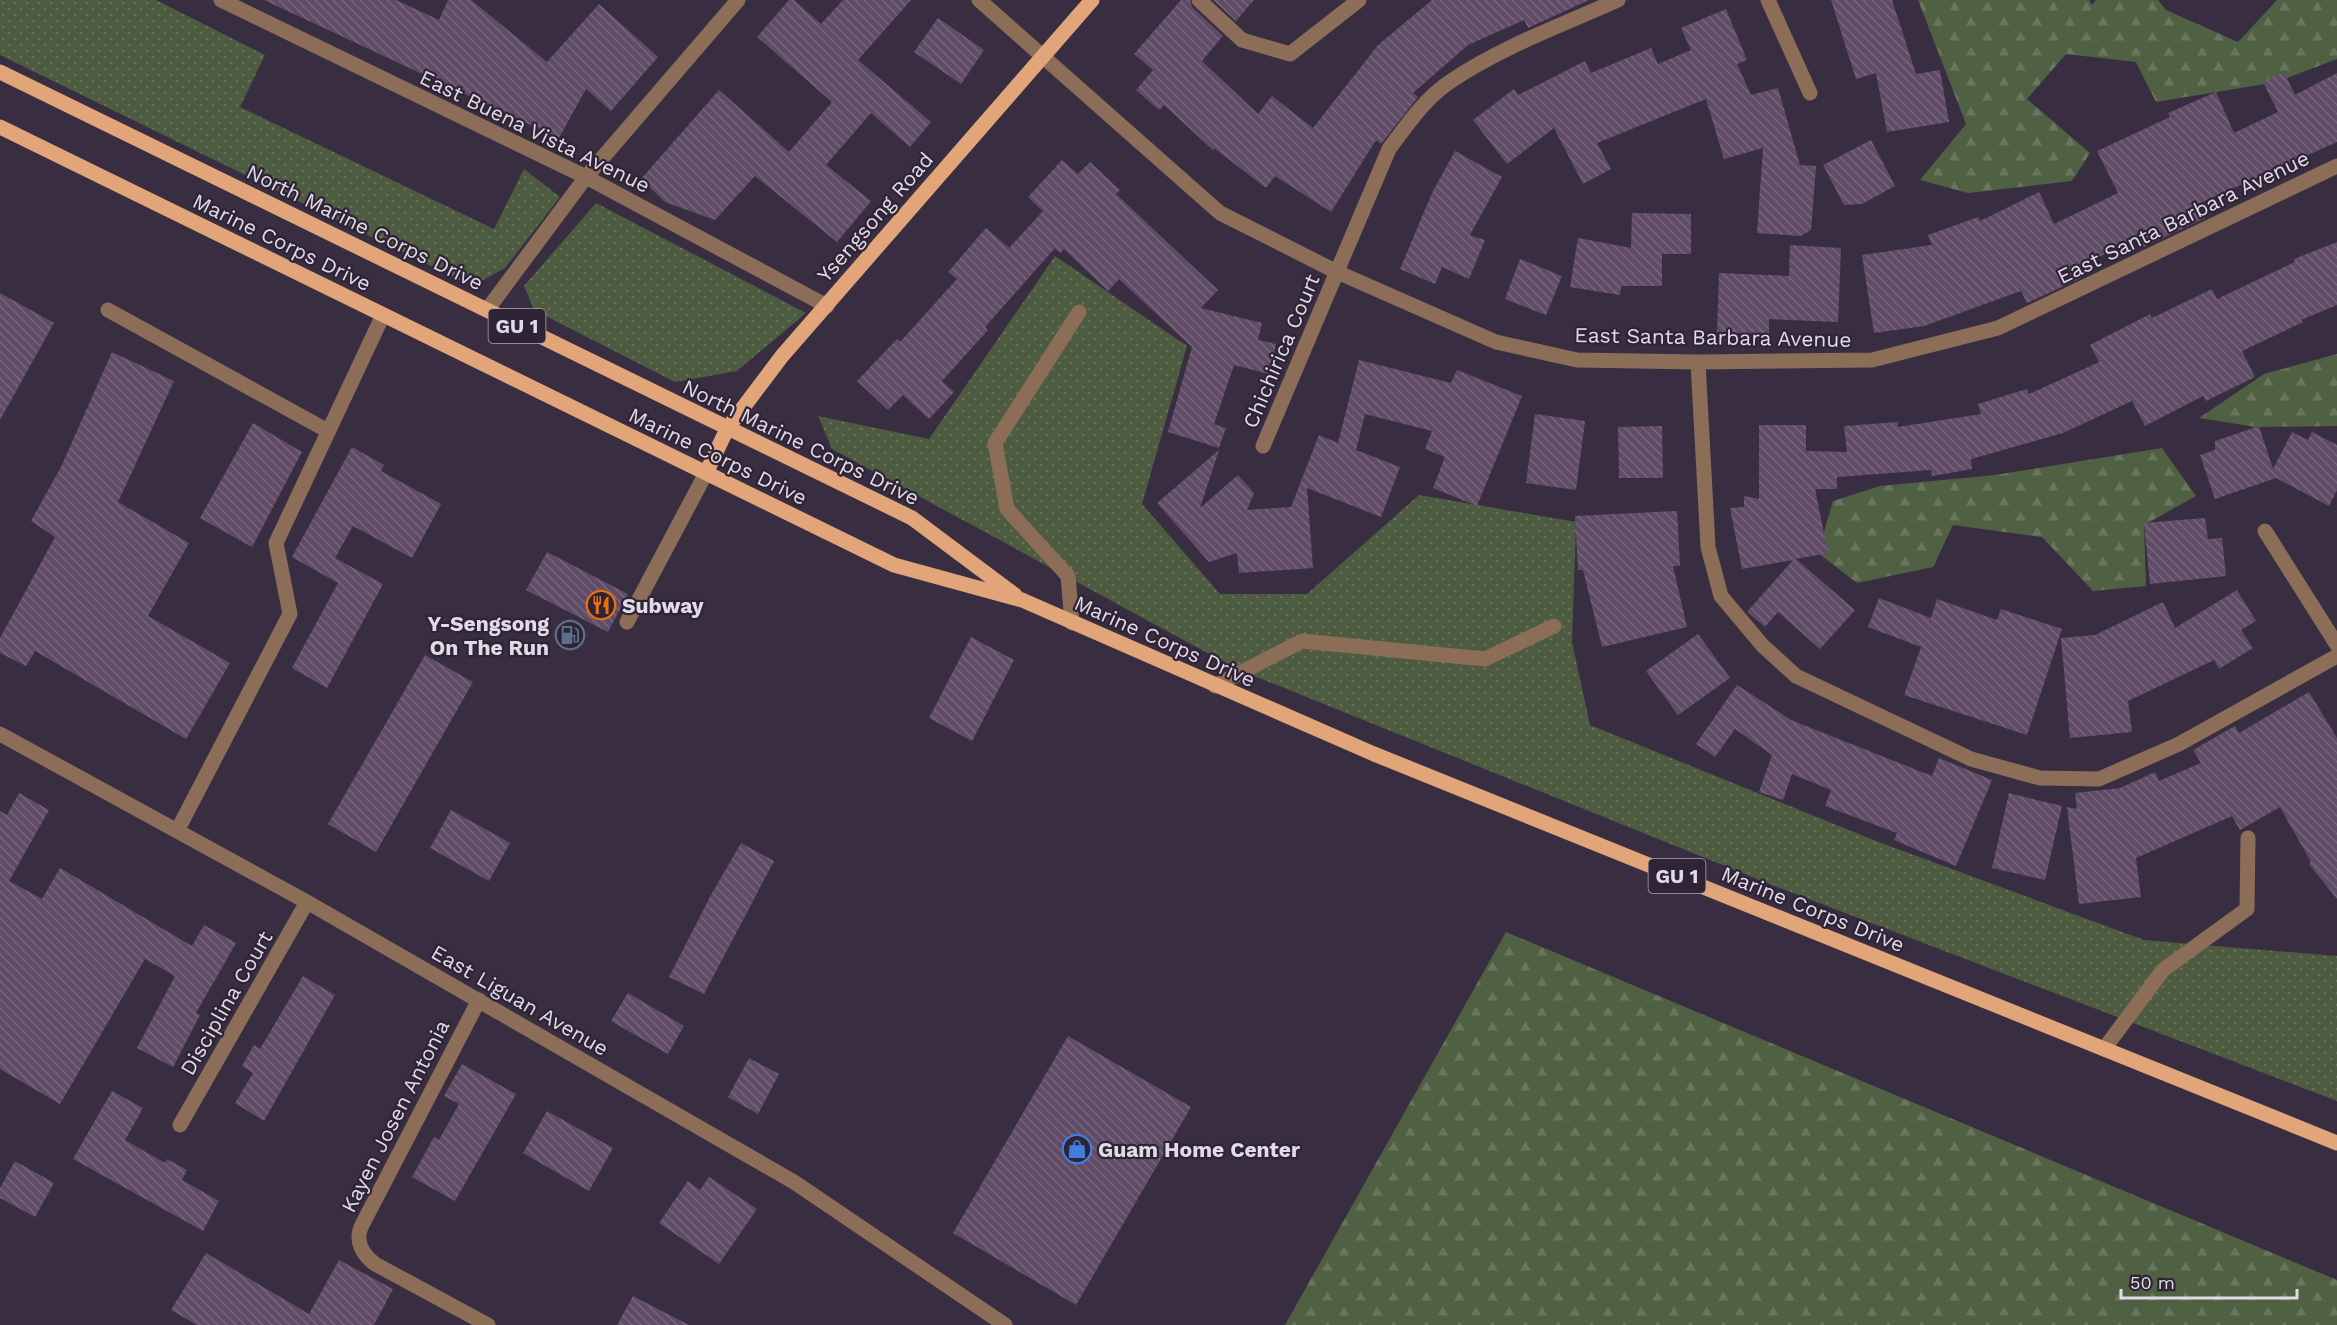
<svg xmlns="http://www.w3.org/2000/svg" width="2337" height="1325" font-family="'Work Sans',sans-serif">
<style>
.green{fill:url(#green-dots)}
.forest{fill:url(#forest-firs)}
.building{fill:url(#building-back-hatch)}
.lines{fill:none;stroke-linecap:round;stroke-linejoin:round}
.minor{stroke:#8b6d58;stroke-width:15}
.major{stroke:#e2a479;stroke-width:15}
.labels{text-anchor:middle;dominant-baseline:central;stroke-width:4.5;stroke-linejoin:round;paint-order:stroke}
.shield{fill:#2f2436;stroke:#aca4b2;stroke-width:1.5}
.shield-label{font-size:20px;font-weight:bold;fill:#e2dbe7}
.street-label{font-size:21px;fill:#e2dbe7;stroke:#2f2436}
.poi-label{font-size:21px;font-weight:bold;fill:#e2dbe7;stroke:#2f2436;text-anchor:start}
</style>
<defs>
<pattern id="green-dots" width="8" height="8" patternUnits="userSpaceOnUse" patternTransform="scale(1.5)"><rect width="8" height="8" fill="#4d5b40"/><path d="M2 2h.1M6 6h.1" fill="none" stroke="#66725c" stroke-width="1.8" stroke-linecap="round"/></pattern>
<pattern id="forest-firs" width="22" height="20" patternUnits="userSpaceOnUse" patternTransform="scale(1.5)"><rect width="22" height="20" fill="#506042"/><path d="M5 1l3.5 6h-7zM16 11l3.5 6h-7z" fill="#69765d"/></pattern>
<pattern id="building-back-hatch" width="6" height="6" patternUnits="userSpaceOnUse" patternTransform="scale(1.5)"><rect width="6" height="6" fill="#614c67"/><path d="M-1 5l2 2M0 0l6 6M5-1l2 2" fill="none" stroke="#77657d"/></pattern>
</defs>
<rect width="100%" height="100%" fill="#392e41"/>
<path class="green" d="M 0,0 L 156,0 L 265,55 L 240,107 L 494,229 L 524,169 L 560,197 L 505,268 L 472,286 L 0,55 Z
M 596,203 L 806,313 L 737,371 L 675,382 L 534,310 L 524,286 Z
M 1055,256 L 1187,346 L 1142,504 L 1220,594 L 1307,594 L 1419,495 L 1576,522 L 1572,642 L 1590,725 L 1876,841 L 2144,940 L 2337,956 L 2337,1101 L 1772,885 L 1237,669 L 832,449 L 818,416 L 929,439 Z"/>
<path class="forest" d="M 1918,0 L 2089,0 L 2092,5 L 2096,0 L 2158,0 L 2166,10 L 2238,42 L 2277,0 L 2337,0 L 2337,59 L 2277,82 L 2156,102 L 2136,62 L 2066,54 L 2027,99 L 2090,153 L 2072,181 L 1968,193 L 1920,180 L 1966,124 Z
M 2337,354 L 2337,426 L 2256,427 L 2199,418 L 2264,374 Z
M 2162,448 L 2196,496 L 2144,525 L 2146,586 L 2093,591 L 2042,537 L 1953,525 L 1933,567 L 1857,583 L 1818,553 L 1833,501 L 1880,486 L 1995,475 Z
M 1506,932 L 2337,1280 L 2337,1325 L 1285,1325 Z"/>
<path class="building" d="M 264,0 L 396,0 L 439,20 L 448,0 L 471,0 L 547,62 L 599,4 L 658,57 L 611,111 L 586,89 L 559,138 Z
M 789,0 L 794,0 L 821,24 L 843,0 L 911,0 L 858,60 L 931,122 L 910,147 L 871,113 L 826,165 L 871,201 L 837,242 L 755,176 L 715,220 L 665,202 L 641,179 L 719,90 L 789,152 L 832,102 L 757,37 Z
M 1181,0 L 1190,0 L 1192,7 L 1223,36 L 1202,61 L 1258,114 L 1272,96 L 1313,128 L 1378,45 L 1432,0 L 1589,0 L 1528,28 L 1524,20 L 1468,45 L 1413,93 L 1418,97 L 1381,144 L 1376,140 L 1331,212 L 1275,176 L 1266,188 L 1214,148 L 1213,150 L 1164,105 L 1159,110 L 1136,90 L 1153,70 L 1134,54 Z
M 1213,0 L 1254,0 L 1236,21 Z
M 1831,0 L 1892,0 L 1916,74 L 1940,70 L 1949,122 L 1887,132 L 1876,73 L 1856,79 Z
M 1726,9 L 1747,60 L 1737,64 L 1751,95 L 1778,88 L 1800,165 L 1816,166 L 1811,230 L 1801,236 L 1757,233 L 1763,148 L 1724,159 L 1706,99 L 1597,143 L 1611,169 L 1583,184 L 1554,128 L 1507,164 L 1473,120 L 1514,89 L 1518,95 L 1585,61 L 1591,73 L 1651,48 L 1658,64 L 1691,50 L 1681,28 Z
M 938,18 L 984,50 L 961,84 L 914,52 Z
M 2284,72 L 2295,95 L 2337,73 L 2337,142 L 2198,204 L 2205,218 L 2143,247 L 2139,238 L 2076,268 L 2081,278 L 2027,303 L 2021,291 L 1924,326 L 1874,333 L 1862,255 L 1932,245 L 1928,235 L 1978,217 L 1980,221 L 2039,192 L 2054,224 L 2118,193 L 2097,151 L 2170,117 L 2168,113 L 2216,92 L 2234,133 L 2278,112 L 2263,82 Z
M 1871,140 L 1895,186 L 1862,204 L 1844,205 L 1823,165 Z
M 1455,151 L 1502,177 L 1470,235 L 1485,240 L 1469,279 L 1442,267 L 1435,284 L 1400,269 L 1432,193 Z
M 1062,160 L 1078,174 L 1090,162 L 1120,190 L 1116,194 L 1218,290 L 1201,308 L 1262,323 L 1258,340 L 1276,344 L 1269,374 L 1234,365 L 1214,424 L 1226,428 L 1219,448 L 1168,432 L 1192,347 L 1119,279 L 1108,291 L 1064,249 L 1060,253 L 1055,248 L 985,327 L 988,330 L 942,381 L 954,392 L 929,419 L 903,395 L 888,410 L 857,381 L 897,339 L 900,342 L 957,279 L 948,272 L 986,228 L 1009,248 L 1043,211 L 1028,197 Z
M 1632,213 L 1691,214 L 1691,254 L 1662,254 L 1662,286 L 1621,286 L 1620,295 L 1570,287 L 1578,238 L 1631,248 Z
M 2337,242 L 2337,305 L 2301,320 L 2303,322 L 2242,351 L 2255,377 L 2206,401 L 2203,396 L 2145,426 L 2132,401 L 2063,433 L 1971,459 L 1972,469 L 1932,476 L 1931,470 L 1837,477 L 1837,489 L 1815,489 L 1828,553 L 1796,559 L 1855,610 L 1820,649 L 1778,612 L 1765,627 L 1747,612 L 1793,560 L 1742,569 L 1730,508 L 1744,507 L 1744,496 L 1759,499 L 1759,425 L 1806,425 L 1806,451 L 1847,452 L 1844,426 L 1898,422 L 1898,427 L 1981,414 L 1978,404 L 2027,389 L 2029,394 L 2099,362 L 2090,345 L 2150,314 L 2152,318 L 2212,289 L 2217,299 L 2295,262 L 2294,259 Z
M 1790,245 L 1841,248 L 1838,322 L 1769,319 L 1769,334 L 1717,332 L 1719,273 L 1789,276 Z
M 1520,259 L 1562,276 L 1546,315 L 1505,299 Z
M 0,293 L 54,323 L 0,420 Z
M 112,352 L 174,381 L 118,502 L 189,543 L 148,616 L 230,663 L 186,739 L 35,651 L 26,666 L 0,653 L 0,638 L 55,537 L 31,521 L 61,467 Z
M 1359,360 L 1451,383 L 1457,370 L 1522,396 L 1477,506 L 1433,488 L 1445,457 L 1425,449 L 1432,431 L 1365,414 L 1356,450 L 1400,467 L 1381,517 L 1307,488 L 1313,568 L 1239,573 L 1237,553 L 1209,562 L 1157,503 L 1219,450 L 1200,508 L 1238,475 L 1254,493 L 1247,510 L 1291,507 L 1319,435 L 1338,443 Z
M 1535,414 L 1585,421 L 1576,490 L 1526,483 Z
M 253,423 L 302,452 L 252,547 L 200,518 Z
M 1662,426 L 1663,478 L 1619,478 L 1618,427 Z
M 2259,426 L 2273,469 L 2292,432 L 2308,440 L 2312,432 L 2337,445 L 2337,490 L 2329,506 L 2276,478 L 2215,499 L 2200,455 L 2215,450 L 2215,441 Z
M 352,447 L 384,465 L 381,471 L 441,504 L 412,558 L 353,526 L 335,558 L 383,584 L 327,688 L 292,668 L 338,583 L 292,557 Z
M 1677,511 L 1680,566 L 1673,566 L 1687,627 L 1602,647 L 1583,570 L 1578,570 L 1575,516 Z
M 2205,518 L 2208,539 L 2222,538 L 2226,576 L 2150,584 L 2144,523 Z
M 547,552 L 628,594 L 608,632 L 526,590 Z
M 2237,590 L 2256,621 L 2241,630 L 2253,648 L 2219,669 L 2214,660 L 2128,701 L 2132,732 L 2070,738 L 2061,638 L 2095,635 L 2163,602 L 2175,628 Z
M 1879,598 L 1931,618 L 1937,599 L 1997,620 L 2001,609 L 2062,629 L 2027,735 L 1904,695 L 1921,647 L 1868,627 Z
M 1698,634 L 1730,678 L 1678,715 L 1646,671 Z
M 971,637 L 1014,660 L 972,741 L 929,718 Z
M 425,655 L 473,682 L 376,852 L 328,824 Z
M 1737,685 L 1791,720 L 1932,776 L 1939,758 L 1992,780 L 1956,866 L 1894,840 L 1897,833 L 1825,806 L 1831,790 L 1792,774 L 1783,800 L 1759,792 L 1772,755 L 1735,729 L 1715,757 L 1696,744 Z
M 2309,692 L 2337,738 L 2337,899 L 2309,864 L 2311,862 L 2280,807 L 2240,830 L 2232,816 L 2136,858 L 2141,897 L 2079,904 L 2067,807 L 2077,809 L 2075,793 L 2120,788 L 2155,772 L 2159,781 L 2201,763 L 2193,750 L 2235,726 L 2239,733 Z
M 19,793 L 49,810 L 9,881 L 42,899 L 60,868 L 192,946 L 204,925 L 236,943 L 196,1013 L 200,1015 L 173,1067 L 137,1048 L 175,976 L 145,959 L 60,1104 L 0,1069 L 0,811 L 7,815 Z
M 2009,793 L 2062,806 L 2045,880 L 1992,868 Z
M 451,810 L 510,843 L 489,881 L 430,848 Z
M 741,843 L 774,861 L 704,994 L 669,977 L 711,895 Z
M 303,976 L 335,995 L 264,1121 L 235,1103 L 253,1073 L 242,1066 L 254,1045 L 260,1049 Z
M 628,993 L 684,1026 L 668,1054 L 611,1021 Z
M 1068,1036 L 1191,1107 L 1076,1305 L 953,1233 Z
M 749,1058 L 779,1074 L 758,1114 L 728,1097 Z
M 462,1064 L 516,1094 L 455,1201 L 412,1177 L 434,1137 L 439,1140 L 459,1104 L 444,1096 Z
M 112,1091 L 143,1108 L 125,1140 L 165,1163 L 167,1159 L 187,1170 L 182,1180 L 219,1201 L 203,1231 L 73,1159 Z
M 547,1111 L 613,1148 L 589,1191 L 523,1153 Z
M 15,1161 L 54,1183 L 35,1217 L 0,1198 L 0,1188 Z
M 709,1177 L 757,1209 L 719,1264 L 659,1223 L 688,1181 L 700,1190 Z
M 206,1253 L 309,1314 L 339,1260 L 393,1289 L 374,1325 L 197,1325 L 171,1310 Z
M 633,1296 L 689,1325 L 617,1325 Z"/>
<g class="lines">
<path class="minor" d="M 221,0 L 586,177 L 827,306
M 979,0 L 1220,213 L 1337,272 L 1496,342 L 1577,360 L 1698,362 L 1872,360 L 1998,328 L 2337,166
M 1199,0 L 1242,40 L 1290,54 L 1359,0
M 1768,0 L 1810,93
M 108,310 L 328,431
M 487,310 L 586,177 L 738,0
M 1698,362 L 1708,547 L 1721,596 L 1763,646 L 1796,676 L 1971,759 L 2040,778 L 2099,779 L 2179,744 L 2337,656
M 1263,446 L 1389,149 C 1407,125 1425,98 1451,81 C 1501,47 1562,25 1618,0
M 2265,531 L 2337,645
M 627,622 L 706,473
M 1072,623 L 1068,576 L 1007,509 L 995,443 L 1079,312
M 1215,686 L 1302,641 L 1485,659 L 1554,626
M 0,734 L 307,902 L 794,1182 L 1005,1325
M 177,831 L 290,614 L 276,543 L 383,315
M 479,1000 L 361,1227 C 355,1242 363,1255 375,1264 L 488,1325
M 2104,1049 L 2163,970 L 2247,909 L 2248,838
M 180,1125 L 307,902"/>
<path class="major" d="M 0,72 L 912,518 L 1015,595
M 0,127 L 894,565 L 1022,600 L 1374,754 L 2337,1143
M 706,473 L 727,429 L 782,356 L 1092,0"/>
</g>
<defs>
<g id="restaurant-ring" transform="scale(1.5)"><circle r="9.5" fill="#2f2436" stroke="#e8710a" stroke-width="1.5"/><path d="M-5-6h1v4h1v-4h1v4h1v-4h1v5L-1.5 .5V6h-2V.5L-5-1ZM5-6V6H3V1.5H1.5Q1.5-4 5-6Z" fill="#e8710a"/></g>
<g id="fuel-ring" transform="scale(1.5)"><circle r="9.5" fill="#2f2436" stroke="#5c6f8a" stroke-width="1.5"/><path d="M-5.5-6h7V0h2V4h1.3V-2.5L3-4.5l.8-.8L6-3V5H2.5V1h-1V6h-7ZM-4.2-4.7v3.2H.2V-4.7Z" fill="#5c6f8a"/></g>
<g id="shop-ring" transform="scale(1.5)"><circle r="9.5" fill="#2f2436" stroke="#3f7fe0" stroke-width="1.5"/><path d="M-5-2.5h2.3a2.7 3.5 0 0 1 5.4 0H5L5.5 6h-11ZM-1.5-2.5h3a1.5 2.3 0 0 0-3 0Z" fill="#3f7fe0"/></g>
</defs>
<g fill-rule="evenodd">
<use href="#restaurant-ring" x="601" y="605"/>
<use href="#fuel-ring" x="570" y="635"/>
<use href="#shop-ring" x="1077" y="1149"/>
</g>
<g class="labels">
<g class="shield">
<rect x="488.5" y="309" width="57" height="34" rx="4.5"/>
<rect x="1648.5" y="859" width="57" height="34" rx="4.5"/>
</g>
<g class="shield-label">
<text x="517" y="326">GU 1</text>
<text x="1677" y="876">GU 1</text>
</g>
<g class="street-label">
<text transform="translate(535 131) rotate(26)">East Buena Vista Avenue</text>
<text transform="translate(875 217) rotate(-49)">Ysengsong Road</text>
<text transform="translate(2183 217) rotate(-26)">East Santa Barbara Avenue</text>
<text transform="translate(365 227) rotate(26)">North Marine Corps Drive</text>
<text transform="translate(282 242) rotate(26)">Marine Corps Drive</text>
<text transform="translate(1713 337) rotate(1)">East Santa Barbara Avenue</text>
<text transform="translate(1281 351) rotate(-67)">Chichirica Court</text>
<text transform="translate(801 442) rotate(26)">North Marine Corps Drive</text>
<text transform="translate(718 456) rotate(26)">Marine Corps Drive</text>
<text transform="translate(1165 641) rotate(24)">Marine Corps Drive</text>
<text transform="translate(1813 909) rotate(22)">Marine Corps Drive</text>
<text transform="translate(520 1000) rotate(30)">East Liguan Avenue</text>
<text transform="translate(226 1003) rotate(-60)">Disciplina Court</text>
<text transform="translate(395 1116) rotate(-63)">Kayen Josen Antonia</text>
</g>
<g class="poi-label">
<text x="622" y="605">Subway</text>
<text x="549" y="623" text-anchor="end">Y-Sengsong<tspan x="549" dy="24">On The Run</tspan></text>
<text x="1098" y="1149">Guam Home Center</text>
</g>
</g>
<path d="M2121 1289v9h176v-9" fill="none" stroke="#e2dbe7" stroke-width="3"/>
<text x="2130" y="1289" font-size="18" fill="#e2dbe7" stroke="#2f2436" stroke-width="4.5" paint-order="stroke">50 m</text>
</svg>
